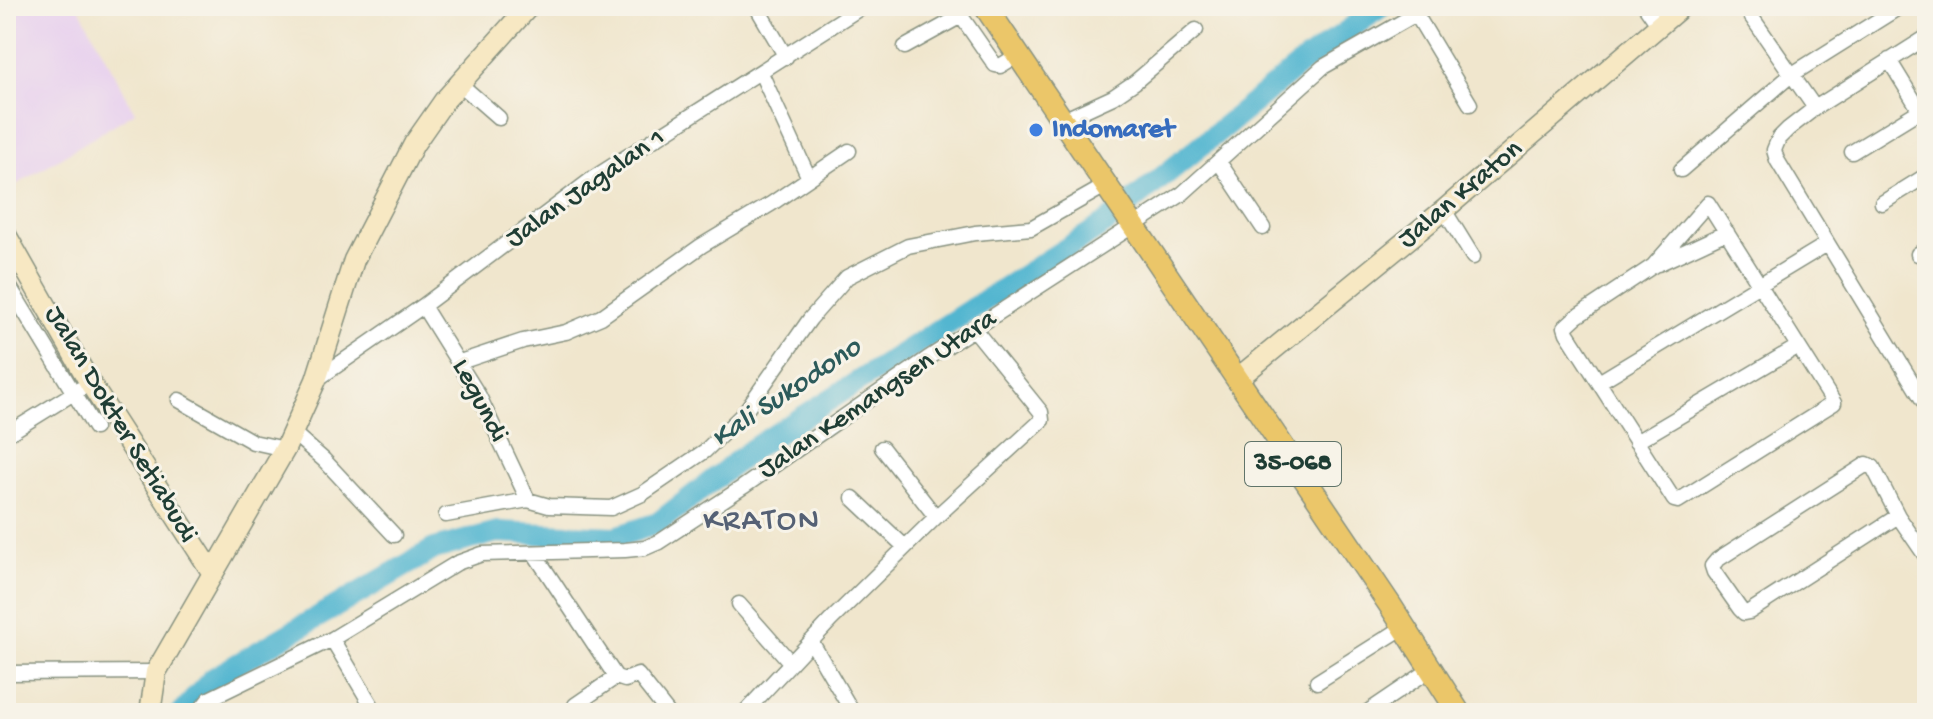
<svg xmlns="http://www.w3.org/2000/svg" width="1933" height="719" font-family="'Gochi Hand',sans-serif">
<style>
.built{fill:#e8d2ee}
.lines{fill:none;stroke-linecap:round;stroke-linejoin:round}
.river{stroke:#52b6d0;stroke-width:22}
.street-casing{stroke:#889280;stroke-width:17}
.secondary-casing{stroke:#889280;stroke-width:23}
.primary-casing{stroke:#889280;stroke-width:25}
.street{stroke:#fff;stroke-width:14}
.secondary{stroke:#f7e8c3;stroke-width:20}
.primary{stroke:#ebc669;stroke-width:22}
.shop-dot{fill:#3f7fe0;stroke:#f7f3e8;stroke-width:3}
.labels{text-anchor:middle;dominant-baseline:central;stroke-width:6;stroke-linejoin:round;paint-order:stroke}
.shield{fill:#f7f3e8;stroke:#60746a;stroke-width:2}
.shield-label{font-size:26px;font-weight:bold;fill:#1f3d34}
.shop-label{font-size:28px;font-weight:bold;fill:#366cbe;stroke:#f7f3e8;text-anchor:start}
.street-label{font-size:28px;fill:#1f3d34;stroke:#f7f3e8}
.water-label{font-size:30px;font-style:italic;fill:#2c5b5b;stroke:#f7f3e8}
.quarter-label{font-size:32px;letter-spacing:2px;fill:#556175;stroke:#f7f3e8}
</style>
<rect width="100%" height="100%" fill="#f7f3e8"/>
<filter id="ink" filterUnits="userSpaceOnUse"><feTurbulence type="fractalNoise" baseFrequency=".0125" numOctaves="2"/><feDisplacementMap in="SourceGraphic" scale="16" xChannelSelector="R" yChannelSelector="G"/><feConvolveMatrix kernelMatrix="1 2 1 2 8 2 1 2 1" color-interpolation-filters="sRGB"/></filter>
<filter id="wash" filterUnits="userSpaceOnUse"><feTurbulence type="fractalNoise" baseFrequency=".006" numOctaves="4" result="noise"/><feDisplacementMap in="SourceGraphic" scale="32" xChannelSelector="R" yChannelSelector="G"/><feGaussianBlur stdDeviation="1.8" result="paint"/><feColorMatrix in="noise" values="0 0 0 0 0 0 0 0 0 0 0 0 0 0 0 0 0 1.4 0 .05"/><feComposite in="paint" operator="in"/></filter>
<g filter="url(#wash)">
<rect width="100%" height="100%" fill="#f0e6cd"/>
<path class="built" d="M 6,6 L 78,6 L 135,112 L 6,191 Z"/>
<g class="lines">
<path class="river" d="M 182,713 L 212,679 L 434,549 L 497,532 L 616,537 L 658,523 L 754,448 L 1106,223 L 1301,64 L 1382,6"/>
</g>
</g>
<g filter="url(#ink)">
<g class="lines">
<g class="street-casing">
<path id="street" d="M 756,6 L 786,57
M 1645,6 L 1659,26
M 1744,6 L 1815,108
M 1416,14 L 1470,104
M 1927,37 L 1815,108 L 1788,129 L 1779,138 L 1774,150 L 1777,160 L 1927,407
M 905,47 L 961,16 L 995,65 L 1000,66 L 1018,55
M 1889,60 L 1927,122
M 761,73 L 809,178
M 460,84 L 499,118
M 1063,120 L 1113,97 L 1135,82 L 1196,30
M 1852,152 L 1927,106
M 1219,162 L 1263,228
M 1681,170 L 1791,75 L 1901,6
M 1708,203 L 1834,403 L 1678,501 L 1674,500 L 1567,333 L 1565,327 L 1576,317 L 1653,266 Z
M 1882,203 L 1927,175
M 1444,210 L 1473,257
M 1918,254 L 1927,249
M 1658,264 L 1727,232
M 6,281 L 95,428
M 423,306 L 479,396 L 528,500
M 460,362 L 523,341 L 566,332 L 601,317 L 701,246 L 771,204 L 849,151
M 316,380 L 423,306 L 592,179 L 863,6
M 1599,382 L 1827,244
M 179,400 L 253,442 L 285,449
M 292,432 L 324,460 L 394,535
M 6,435 L 80,389
M 1636,442 L 1797,347
M 882,448 L 936,517
M 853,498 L 905,547
M 446,515 L 528,500 L 549,506 L 611,508 L 642,494 L 705,451 L 744,413 L 810,319 L 847,277 L 908,246 L 975,233 L 1031,228 L 1105,186
M 1898,516 L 1749,612 L 1744,613 L 1740,609 L 1714,572 L 1712,566 L 1717,560 L 1867,464 L 1873,467 L 1898,516 L 1927,558
M 534,553 L 616,677 L 575,705
M 739,604 L 791,663
M 332,639 L 376,713
M 811,641 L 853,713
M 6,673 L 156,672
M 616,677 L 625,680 L 638,675 L 668,713
M 1317,682 L 1404,627
M 198,713 L 209,699 L 332,639 L 457,563 L 482,554 L 625,550 L 645,548 L 659,542 L 743,487 L 927,359 L 1182,194 L 1323,67 L 1416,14 L 1424,6
M 744,713 L 831,620 L 936,517 L 1042,420 L 1041,412 L 974,329
M 1366,713 L 1431,669"/>
</g>
<g class="secondary-casing">
<path id="secondary" d="M 6,235 L 90,383 L 212,572
M 1237,379 L 1444,210 L 1682,6
M 150,713 L 156,672 L 285,449 L 316,380 L 354,260 L 414,144 L 444,101 L 529,6"/>
</g>
<g class="primary-casing">
<path id="primary" d="M 985,6 L 1390,605 L 1459,713"/>
</g>
<use href="#street" class="street"/>
<use href="#secondary" class="secondary"/>
<use href="#primary" class="primary"/>
</g>
</g>
<circle class="shop-dot" cx="1036" cy="130" r="8"/>
<g class="labels">
<rect class="shield" x="1245" y="442" width="96" height="44" rx="6"/>
<g class="shield-label">
<text x="1293" y="464">35-068</text>
</g>
<g class="shop-label">
<text x="1052" y="130">Indomaret</text>
</g>
<g class="street-label">
<text transform="translate(586 189) rotate(-35)">Jalan Jagalan 1</text>
<text transform="translate(1461 195) rotate(-40)">Jalan Kraton</text>
<text transform="translate(878 395) rotate(-34)">Jalan Kemangsen Utara</text>
<text transform="translate(479 401) rotate(62)">Legundi</text>
<text transform="translate(120 425) rotate(59)">Jalan Dokter Setiabudi</text>
</g>
<g class="water-label">
<text transform="translate(787 394) rotate(-34)">Kali Sukodono</text>
</g>
<g class="quarter-label">
<text x="762" y="522">KRATON</text>
</g>
</g>
<rect width="1933" height="719" fill="none" stroke="#f7f3e8" stroke-width="32"/>
</svg>
